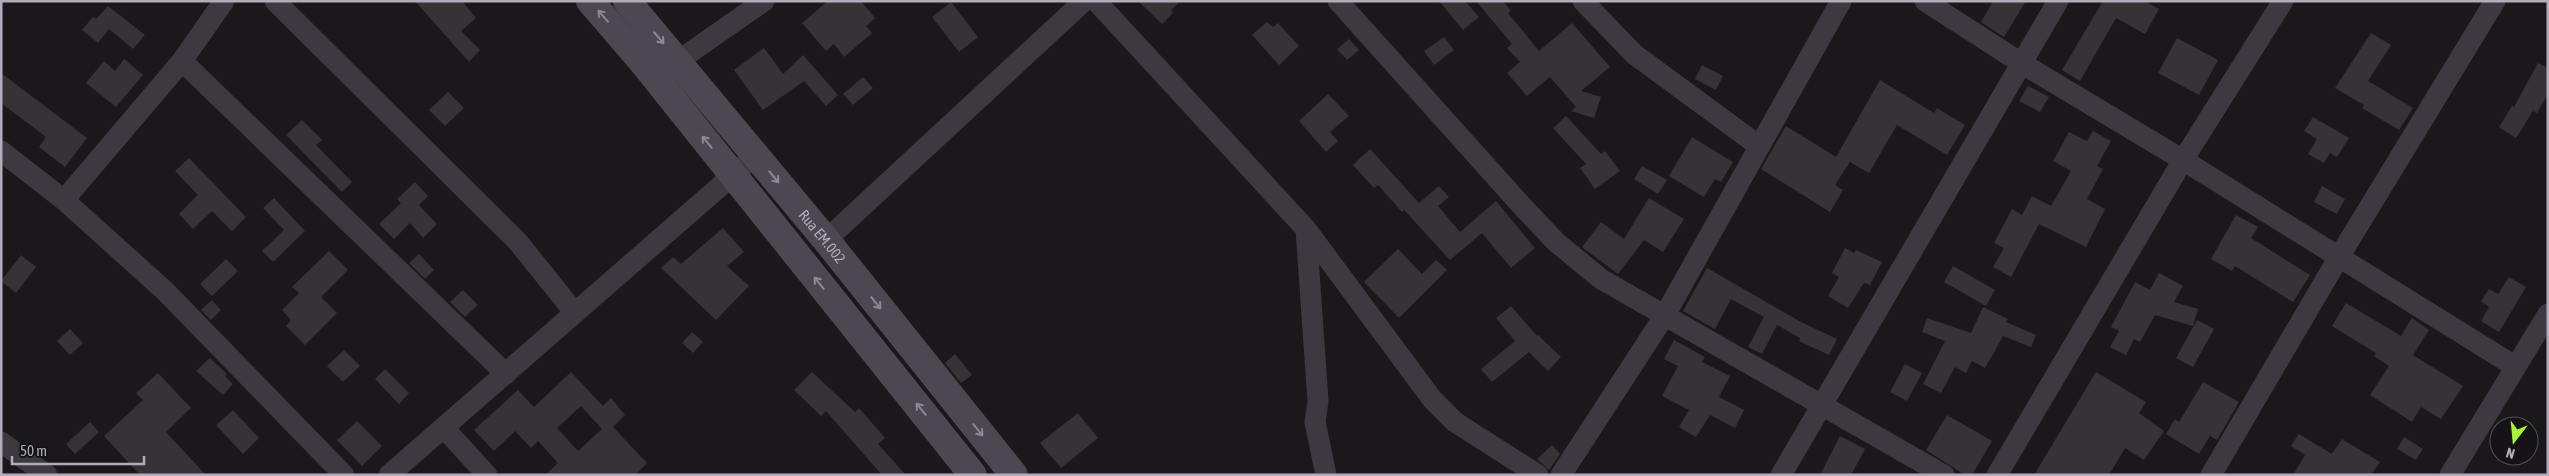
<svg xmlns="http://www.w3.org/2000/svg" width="2549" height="476" font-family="'Asap Condensed',sans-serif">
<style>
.building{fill:#363337;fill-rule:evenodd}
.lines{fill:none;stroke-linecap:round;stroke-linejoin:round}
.street{stroke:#3d3940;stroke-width:21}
.secondary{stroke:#4c4750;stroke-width:28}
.oneway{stroke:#8e8895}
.labels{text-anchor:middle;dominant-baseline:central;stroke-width:4.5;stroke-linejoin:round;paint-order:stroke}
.street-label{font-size:15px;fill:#b2abba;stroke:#151316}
</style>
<rect width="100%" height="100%" fill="#1a181b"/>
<path class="building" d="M 415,1 L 462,1 L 476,18 L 461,31 L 480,50 L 469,62 Z
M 828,1 L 861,1 L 875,18 L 866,26 L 872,33 L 844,57 L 834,44 L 826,51 L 802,23 Z
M 1138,1 L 1181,1 L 1171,10 L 1173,13 L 1162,24 Z
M 1439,1 L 1465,1 L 1479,17 L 1463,30 Z
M 1476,1 L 1503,1 L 1511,11 L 1508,13 L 1539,51 L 1572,23 L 1610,67 L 1581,91 L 1601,97 L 1594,118 L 1571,111 L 1576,107 L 1550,77 L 1527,96 L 1507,73 L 1520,62 L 1507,48 L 1512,44 Z
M 1993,1 L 2026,1 L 2004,37 L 1981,22 Z
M 2103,1 L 2145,1 L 2159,9 L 2145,34 L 2116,18 L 2080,81 L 2062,70 Z
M 951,2 L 978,37 L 959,52 L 932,17 Z
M 108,6 L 145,35 L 133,49 L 109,29 L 98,43 L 82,30 L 93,17 L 96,19 Z
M 1267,22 L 1273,27 L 1278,23 L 1299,46 L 1279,65 L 1252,35 Z
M 2371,33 L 2391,45 L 2368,81 L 2413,108 L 2399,130 L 2362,108 L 2364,105 L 2335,88 Z
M 1444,37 L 1454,50 L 1434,65 L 1424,51 Z
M 2177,38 L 2218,60 L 2199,95 L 2158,73 Z
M 1349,39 L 1359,50 L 1347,60 L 1337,49 Z
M 764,48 L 783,74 L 803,55 L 838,95 L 826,106 L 804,81 L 763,110 L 734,70 Z
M 124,59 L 143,75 L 116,107 L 86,83 L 104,61 L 115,71 Z
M 2538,63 L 2548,68 L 2548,94 L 2537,113 L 2533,111 L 2516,138 L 2499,127 L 2512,106 L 2514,107 Z
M 1702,65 L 1723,76 L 1716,90 L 1695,79 Z
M 1,73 L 87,138 L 65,167 L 39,147 L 46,137 L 1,103 Z
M 863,77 L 873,88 L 853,105 L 843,94 Z
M 1880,80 L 1934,113 L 1937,108 L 1965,125 L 1947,155 L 1897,125 L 1869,173 L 1850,162 L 1835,185 L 1843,190 L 1830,212 L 1761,169 L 1786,126 L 1836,157 Z
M 2028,86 L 2049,97 L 2040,112 L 2019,101 Z
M 448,92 L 464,108 L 445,126 L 429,110 Z
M 1328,94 L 1349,116 L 1330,132 L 1338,141 L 1326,152 L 1299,121 Z
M 1566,116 L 1601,154 L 1605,151 L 1620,171 L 1595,189 L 1580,168 L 1586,164 L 1553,128 Z
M 2313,117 L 2349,138 L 2337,157 L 2330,153 L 2324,163 L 2308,154 L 2317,139 L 2304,131 Z
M 302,120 L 322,140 L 316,145 L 352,182 L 342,192 L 286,135 Z
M 2093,131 L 2111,141 L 2097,166 L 2103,169 L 2087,199 L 2105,209 L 2086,247 L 2039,224 L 2011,277 L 1993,267 L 2004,248 L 1994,243 L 2012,209 L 2022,215 L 2032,196 L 2051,206 L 2071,171 L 2053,161 L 2069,132 L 2087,141 Z
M 1692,137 L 1733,162 L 1721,182 L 1715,179 L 1704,197 L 1669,176 Z
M 1370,149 L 1419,203 L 1439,186 L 1449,197 L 1438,206 L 1460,232 L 1496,201 L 1535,248 L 1511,268 L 1482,233 L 1450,260 L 1404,210 L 1402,212 L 1378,185 L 1374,188 L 1353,165 Z
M 189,158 L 246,217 L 232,231 L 212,211 L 193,229 L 179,214 L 198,195 L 175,171 Z
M 1642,166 L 1667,180 L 1658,194 L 1634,179 Z
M 415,182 L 428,196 L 419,205 L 437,224 L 423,238 L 410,223 L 394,239 L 379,224 L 401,203 L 397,199 Z
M 2322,186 L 2345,199 L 2337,214 L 2314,202 Z
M 274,198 L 305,231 L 273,262 L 262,251 L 284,230 L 263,208 Z
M 1649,198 L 1684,219 L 1663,252 L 1644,240 L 1618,274 L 1582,247 L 1601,222 L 1624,239 Z
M 2236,215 L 2258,227 L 2251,238 L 2310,275 L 2293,302 L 2235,266 L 2232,271 L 2211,259 Z
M 723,228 L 744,252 L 727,266 L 749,286 L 716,320 L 661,268 L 673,257 L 681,264 Z
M 1845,248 L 1854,253 L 1856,250 L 1882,262 L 1870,285 L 1864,283 L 1848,308 L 1828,296 L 1839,277 L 1832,273 Z
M 1398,249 L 1422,274 L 1436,260 L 1447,270 L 1399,318 L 1364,282 Z
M 329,251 L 348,270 L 321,297 L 337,313 L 305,345 L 286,326 L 291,320 L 282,310 L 299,293 L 292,287 Z
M 419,254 L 434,270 L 425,279 L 409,263 Z
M 21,255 L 36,267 L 16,293 L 1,281 Z
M 226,259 L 238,271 L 212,296 L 200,284 Z
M 1953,266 L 1995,290 L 1986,306 L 1944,282 Z
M 1707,268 L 1801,322 L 1837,339 L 1829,355 L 1799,341 L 1800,338 L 1777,325 L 1762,354 L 1748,347 L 1764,317 L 1731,299 L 1715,329 L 1683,311 Z
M 2159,273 L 2183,286 L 2174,302 L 2198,309 L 2193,326 L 2155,315 L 2140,342 L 2134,339 L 2126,355 L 2110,347 L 2119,331 L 2111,327 L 2135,282 L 2150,290 Z
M 2509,277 L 2526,287 L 2499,332 L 2481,321 L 2489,307 L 2481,301 L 2489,289 L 2498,294 Z
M 463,290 L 478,305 L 465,317 L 450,302 Z
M 212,300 L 221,310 L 211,320 L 201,310 Z
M 2346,303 L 2401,336 L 2412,318 L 2429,330 L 2413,355 L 2463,386 L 2441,419 L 2421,407 L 2412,422 L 2370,395 L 2389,366 L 2374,356 L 2376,353 L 2332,326 Z
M 1511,306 L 1537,336 L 1538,335 L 1561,357 L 1548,371 L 1529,352 L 1492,382 L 1481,369 L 1515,341 L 1496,318 Z
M 1983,307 L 2008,319 L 2006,322 L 2036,335 L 2031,347 L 2003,336 L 1985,368 L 1972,361 L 1966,373 L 1955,367 L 1941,393 L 1923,384 L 1945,341 L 1922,332 L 1927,318 L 1971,333 Z
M 2197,320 L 2214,329 L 2193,367 L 2176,358 Z
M 70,329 L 83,343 L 70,355 L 57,341 Z
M 692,332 L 703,342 L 693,353 L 682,343 Z
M 1674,340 L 1705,357 L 1702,362 L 1730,376 L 1719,397 L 1744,410 L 1735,428 L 1710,415 L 1696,437 L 1679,427 L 1689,410 L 1662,396 L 1678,366 L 1664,359 Z
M 344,350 L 360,366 L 343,382 L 327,366 Z
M 955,354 L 972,375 L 961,383 L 945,363 Z
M 210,358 L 227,374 L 225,376 L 233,384 L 223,395 L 196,371 Z
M 1905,364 L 1922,373 L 1907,401 L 1890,392 Z
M 385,369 L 409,393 L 399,404 L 375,379 Z
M 571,372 L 603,406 L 611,398 L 625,415 L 613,427 L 647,463 L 635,475 L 545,475 L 558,463 L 538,441 L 531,448 L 515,431 L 494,451 L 474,430 L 518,390 L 534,407 ZM 581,406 L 602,429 L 578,451 L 557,428 Z
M 812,372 L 855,412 L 859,408 L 885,438 L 878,444 L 906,475 L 882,475 L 826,411 L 821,416 L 794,390 Z
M 2096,372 L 2146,402 L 2139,413 L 2164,431 L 2144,460 L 2125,448 L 2109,475 L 2034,475 Z
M 158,373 L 191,408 L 166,432 L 206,475 L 140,475 L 104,436 L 143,400 L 136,393 Z
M 2203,382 L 2239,402 L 2217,440 L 2210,436 L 2199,454 L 2166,434 L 2175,419 L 2179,422 Z
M 233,410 L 259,438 L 243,454 L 216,425 Z
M 1078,413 L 1098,438 L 1061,468 L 1040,443 Z
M 1947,415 L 1992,441 L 1972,475 L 1965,475 L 1926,450 Z
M 357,421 L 382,446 L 362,466 L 337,440 Z
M 90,422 L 99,432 L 75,454 L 66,444 Z
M 2299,434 L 2332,454 L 2342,439 L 2380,462 L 2371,475 L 2293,475 L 2305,455 L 2291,446 Z
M 1840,436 L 1865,449 L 1851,475 L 1820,475 Z
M 2404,437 L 2423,449 L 2416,460 L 2397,449 Z
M 1552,445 L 1560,454 L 1549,470 L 1537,459 Z"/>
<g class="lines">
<path class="street" d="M 275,1 L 518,242 L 575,313
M 1096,1 L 1306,229 L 1432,399 L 1455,422 L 1538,475
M 1338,1 L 1521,205 L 1556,242 L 1601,279 L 1944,475
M 1583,1 L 1634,54 L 1759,146
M 1925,1 L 2021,63 L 2183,160 L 2516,367
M 182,61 L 506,374
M 678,61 L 764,1
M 1,151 L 64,200 L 165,291 L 344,475
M 64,200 L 182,61 L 224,1
M 1306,229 L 1318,401 L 1315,422 L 1326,475
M 826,240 L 1084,1
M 444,428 L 487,475
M 1,442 L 47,475
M 389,475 L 756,155
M 1561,475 L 1665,315 L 1841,1
M 1781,475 L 2058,1
M 1997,475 L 2183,160 L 2283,1
M 2211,475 L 2339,257 L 2495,1
M 2450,475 L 2548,314"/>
<g class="secondary">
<path d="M 590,1 L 645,65 L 973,475"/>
<path id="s1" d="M 627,1 L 826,240 L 1014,475"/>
</g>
</g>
<defs><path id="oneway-shaft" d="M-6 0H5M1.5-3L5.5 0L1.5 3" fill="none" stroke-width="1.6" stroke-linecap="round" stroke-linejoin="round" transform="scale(1.25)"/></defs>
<g class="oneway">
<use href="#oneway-shaft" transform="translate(603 16) rotate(-131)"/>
<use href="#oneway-shaft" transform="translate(659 38) rotate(50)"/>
<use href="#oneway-shaft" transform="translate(707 142) rotate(-129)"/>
<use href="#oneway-shaft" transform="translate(774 177) rotate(50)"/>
<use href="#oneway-shaft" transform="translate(819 283) rotate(-129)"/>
<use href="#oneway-shaft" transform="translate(876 303) rotate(51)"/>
<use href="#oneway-shaft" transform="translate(921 409) rotate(-129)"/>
<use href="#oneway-shaft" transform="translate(978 430) rotate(51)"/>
</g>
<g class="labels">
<g class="street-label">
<text stroke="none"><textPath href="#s1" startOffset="306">Rua EM.002</textPath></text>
</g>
</g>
<rect width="2549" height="476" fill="none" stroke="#b2abba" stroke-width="5"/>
<g transform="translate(2514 441) rotate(196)"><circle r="24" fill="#151316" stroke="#545058"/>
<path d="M0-4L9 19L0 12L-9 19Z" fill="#a6f536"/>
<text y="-8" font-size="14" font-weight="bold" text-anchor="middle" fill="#b2abba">N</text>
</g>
<path d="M12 456v8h132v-8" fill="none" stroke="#b2abba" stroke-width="2.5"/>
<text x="20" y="456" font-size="15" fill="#b2abba" stroke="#151316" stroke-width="4" paint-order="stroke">50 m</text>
</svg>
